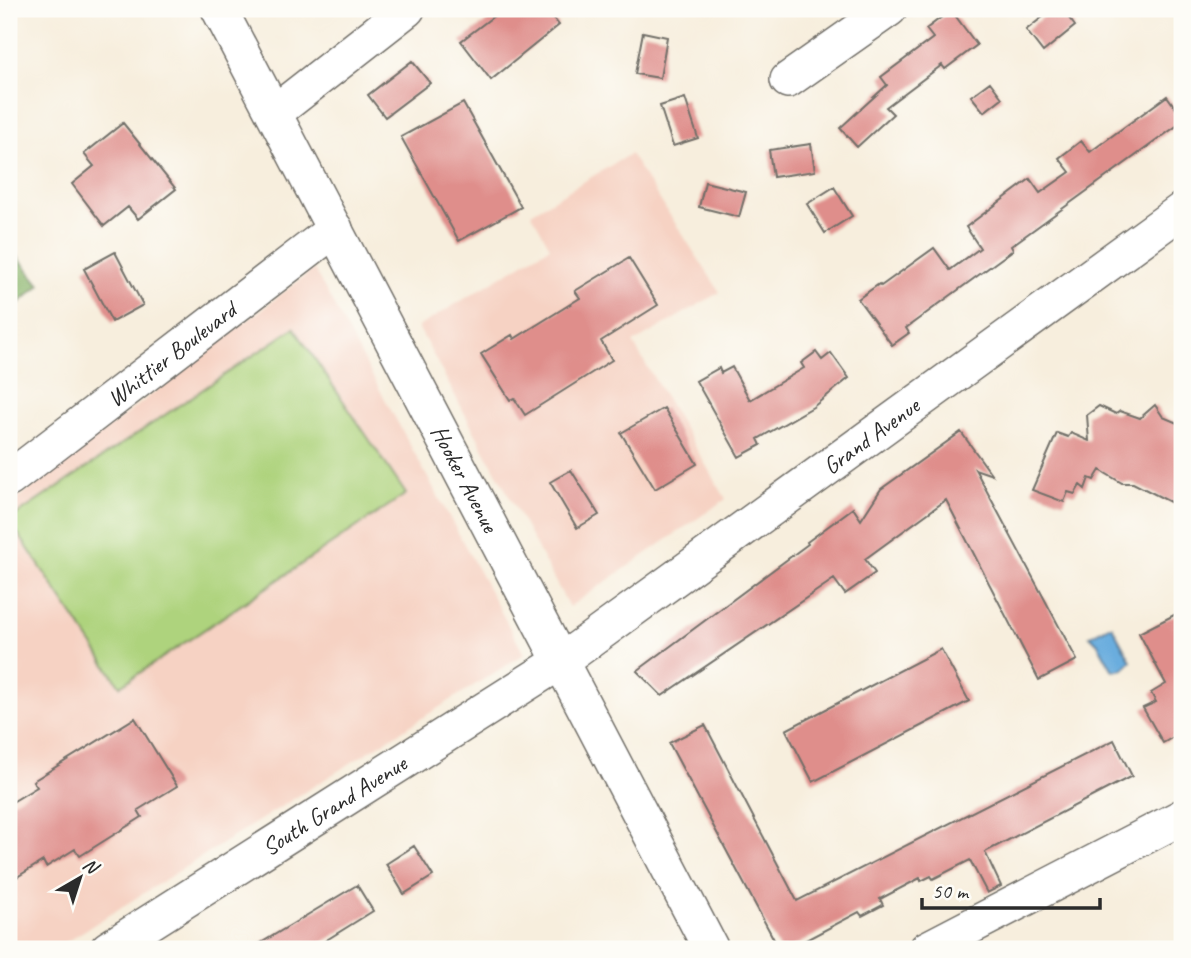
<svg xmlns="http://www.w3.org/2000/svg" width="1191" height="958" font-family="Caveat,sans-serif">
<style>
.built{fill:#f6d2c3}
.green{fill:#aed37d;stroke:#6c7f54;stroke-width:2}
.forest{fill:#8ab56c;stroke:#5a704c;stroke-width:2}
.water{fill:#6aadde;stroke:#4a6c84;stroke-width:2}
.building{fill:#df8e8b}
.lines{fill:none;stroke-linecap:round;stroke-linejoin:round}
.minor-casing{stroke:#726f69;stroke-width:38}
.minor{stroke:#fff;stroke-width:35}
.labels{text-anchor:middle;dominant-baseline:central;stroke-width:5;stroke-linejoin:round;paint-order:stroke}
.street-label{font-size:24px;fill:#2b2b2b;stroke:#fdfcf7}
</style>
<rect width="100%" height="100%" fill="#fdfcf7"/>
<filter id="ink" filterUnits="userSpaceOnUse"><feTurbulence type="fractalNoise" baseFrequency=".0143" numOctaves="2"/><feDisplacementMap in="SourceGraphic" scale="14" xChannelSelector="R" yChannelSelector="G"/><feConvolveMatrix kernelMatrix="1 2 1 2 8 2 1 2 1" color-interpolation-filters="sRGB"/></filter>
<filter id="wash" filterUnits="userSpaceOnUse"><feTurbulence type="fractalNoise" baseFrequency=".00686" numOctaves="4" result="noise"/><feDisplacementMap in="SourceGraphic" scale="28" xChannelSelector="R" yChannelSelector="G"/><feGaussianBlur stdDeviation="1.57" result="paint"/><feColorMatrix in="noise" values="0 0 0 0 0 0 0 0 0 0 0 0 0 0 0 0 0 1.4 0 .05"/><feComposite in="paint" operator="in"/></filter>
<g filter="url(#wash)">
<rect width="100%" height="100%" fill="#f7eedd"/>
<path class="built" d="M 630,154 L 720,292 L 633,343 L 726,499 L 569,607 L 418,327 L 550,247 L 531,213 Z
M 314,269 L 524,654 L 55,949 L 9,949 L 9,505 Z"/>
<path class="green" d="M 294,328 L 406,494 L 120,686 L 9,520 Z"/>
<path class="forest" d="M 9,246 L 40,285 L 9,311 Z"/>
<path class="water" d="M 1109,626 L 1112,626 L 1131,661 L 1123,669 L 1113,671 L 1098,644 L 1090,636 Z"/>
<g id="blocks">
<path class="building" d="M 503,9 L 546,9 L 559,25 L 491,80 L 461,41 Z
M 1053,9 L 1062,9 L 1075,26 L 1043,52 L 1026,30 Z
M 951,10 L 977,45 L 945,69 L 942,65 L 886,107 L 893,114 L 857,147 L 840,128 L 887,85 L 881,77 L 933,38 L 926,29 Z
M 643,32 L 667,37 L 660,78 L 635,74 Z
M 412,61 L 430,83 L 385,117 L 368,95 Z
M 990,82 L 1002,98 L 984,112 L 971,96 Z
M 1167,96 L 1182,117 L 1182,122 L 1011,246 L 1013,250 L 906,328 L 909,333 L 892,345 L 858,299 L 879,284 L 881,286 L 934,248 L 950,270 L 980,248 L 966,227 L 1030,179 L 1040,193 L 1070,172 L 1059,158 L 1081,141 L 1090,152 Z
M 685,98 L 698,138 L 673,146 L 660,106 Z
M 463,103 L 521,207 L 459,241 L 401,137 Z
M 123,123 L 176,189 L 138,219 L 128,207 L 104,226 L 72,184 L 94,166 L 84,154 Z
M 811,144 L 815,171 L 773,177 L 769,150 Z
M 705,182 L 746,192 L 739,217 L 699,207 Z
M 834,187 L 852,216 L 825,233 L 807,204 Z
M 115,252 L 143,305 L 112,322 L 84,269 Z
M 629,258 L 658,305 L 601,341 L 612,360 L 525,415 L 514,398 L 510,400 L 481,354 L 512,335 L 514,339 L 580,298 L 575,291 Z
M 816,352 L 822,360 L 831,353 L 849,378 L 813,407 L 758,439 L 761,445 L 739,457 L 696,381 L 719,368 L 721,373 L 732,367 L 750,400 L 804,368 L 801,363 Z
M 1155,405 L 1163,417 L 1182,425 L 1182,508 L 1133,483 L 1122,483 L 1100,470 L 1094,480 L 1089,478 L 1085,489 L 1080,485 L 1075,494 L 1068,492 L 1064,502 L 1032,490 L 1057,433 L 1068,437 L 1071,433 L 1089,441 L 1087,415 L 1099,406 L 1116,414 L 1120,411 L 1140,418 Z
M 664,408 L 697,464 L 655,489 L 621,433 Z
M 961,432 L 992,475 L 975,469 L 1077,660 L 1039,680 L 946,500 L 865,559 L 875,573 L 845,594 L 834,579 L 662,696 L 637,671 L 808,544 L 807,542 L 853,508 L 861,520 L 881,489 Z
M 571,470 L 599,515 L 577,528 L 550,482 Z
M 1182,611 L 1182,732 L 1163,743 L 1143,708 L 1156,702 L 1151,693 L 1166,684 L 1139,633 Z
M 941,649 L 969,701 L 813,782 L 786,730 Z
M 135,718 L 177,786 L 138,810 L 142,817 L 80,856 L 75,849 L 46,867 L 43,861 L 9,882 L 9,804 L 37,787 L 33,781 Z
M 705,725 L 797,901 L 1114,740 L 1132,776 L 985,852 L 1001,886 L 987,893 L 970,860 L 933,879 L 931,876 L 921,881 L 920,878 L 880,899 L 883,905 L 862,916 L 859,912 L 789,949 L 779,949 L 669,743 Z
M 414,846 L 433,876 L 404,894 L 386,864 Z
M 357,885 L 373,911 L 312,949 L 251,949 Z"/>
</g>
</g>
<g filter="url(#ink)">
<use href="#blocks" fill-opacity="0" stroke="#726f69" stroke-width="2"/>
<g class="lines">
<g class="minor-casing">
<g id="minor">
<path id="s1" d="M 219,9 L 711,949"/>
<path d="M 788,80 L 889,9"/>
<path d="M 274,113 L 407,9"/>
<path id="s2" d="M 9,479 L 335,229"/>
<path id="s3" d="M 108,949 L 560,662 L 1182,210"/>
<path d="M 927,949 L 1182,817"/>
</g>
</g>
<use href="#minor" class="minor"/>
</g>
</g>
<g class="labels">
<g class="street-label">
<text stroke="none"><textPath href="#s2" startOffset="205">Whittier Boulevard</textPath></text>
<text stroke="none"><textPath href="#s3" startOffset="920">Grand Avenue</textPath></text>
<text stroke="none"><textPath href="#s1" startOffset="530">Hooker Avenue</textPath></text>
<text stroke="none"><textPath href="#s3" startOffset="268">South Grand Avenue</textPath></text>
</g>
</g>
<rect width="1191" height="958" fill="none" stroke="#fdfcf7" stroke-width="35"/>
<g transform="translate(80 878) rotate(39)" stroke="#fdfcf7" stroke-width="5" paint-order="stroke">
<path d="M0-5L12 26L0 18L-12 26Z" fill="#2b2b2b"/>
<text y="-10" font-size="19" font-weight="bold" text-anchor="middle" fill="#2b2b2b">N</text>
</g>
<path d="M922 898v10h178v-10" fill="none" stroke="#2b2b2b" stroke-width="3.5"/>
<text x="932" y="898" font-size="21" fill="#2b2b2b" stroke="#fdfcf7" stroke-width="5" paint-order="stroke">50 m</text>
</svg>
